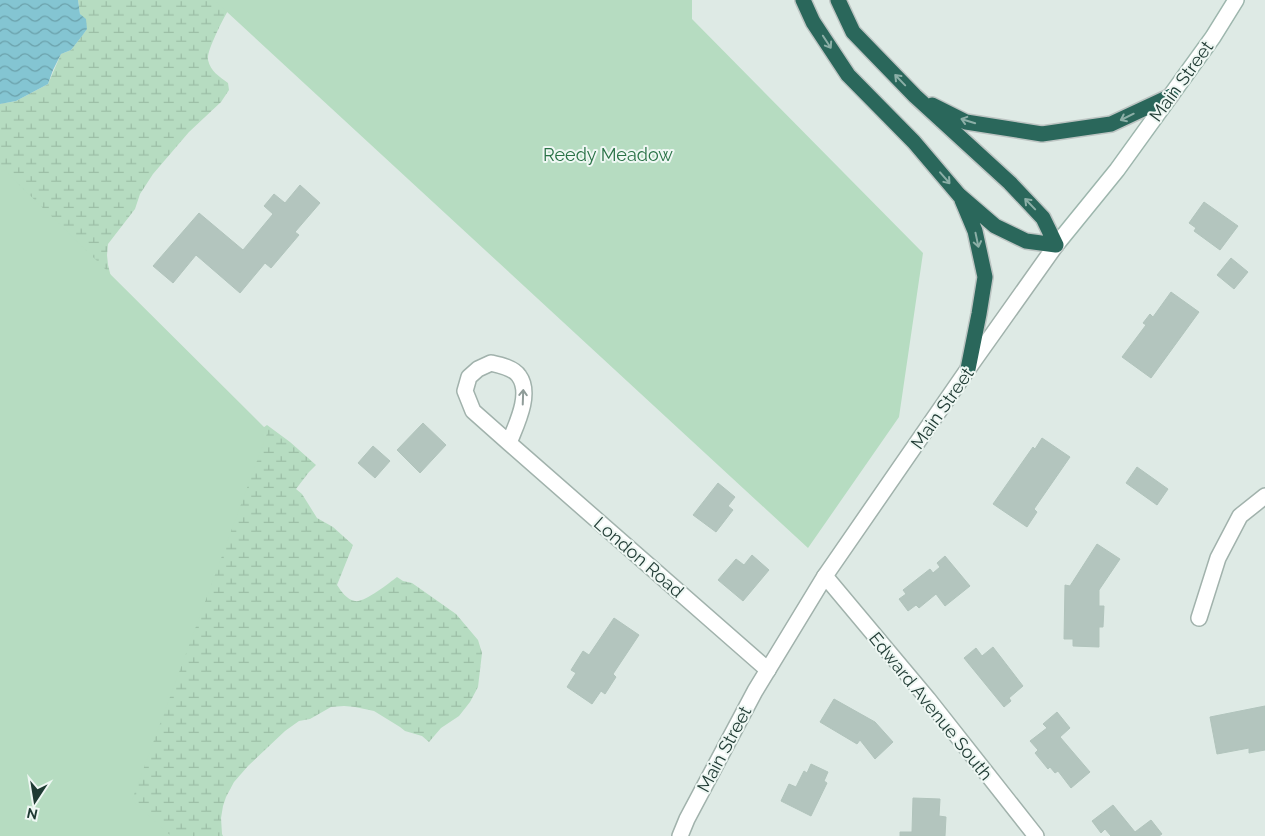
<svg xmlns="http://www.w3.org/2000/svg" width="1265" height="836" font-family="Raleway,sans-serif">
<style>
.wetland{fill:url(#wetland-marsh)}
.park{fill:#b6dcc1}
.water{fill:url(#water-waves)}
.building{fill:#b3c5be;stroke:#b1c4bc}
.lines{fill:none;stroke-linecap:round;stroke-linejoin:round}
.minor-casing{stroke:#a1b2ac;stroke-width:18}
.tertiary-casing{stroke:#a1b2ac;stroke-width:18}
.secondary-casing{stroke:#9db6ad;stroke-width:18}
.motorway-casing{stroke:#bcc4c2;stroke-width:18}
.minor{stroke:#fff;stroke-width:15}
.tertiary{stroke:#fff;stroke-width:15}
.secondary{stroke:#fff;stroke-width:15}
.motorway{stroke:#2a675b;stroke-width:15}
.oneway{stroke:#8cafa7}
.oneway2{stroke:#8f9c99}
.labels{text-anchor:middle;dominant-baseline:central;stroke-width:4;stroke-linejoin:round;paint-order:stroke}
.street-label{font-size:18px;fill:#1f3a33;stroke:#eef7f3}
.park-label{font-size:18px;fill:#297246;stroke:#eef7f3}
</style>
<defs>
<pattern id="wetland-marsh" width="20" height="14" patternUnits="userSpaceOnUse" patternTransform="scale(1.25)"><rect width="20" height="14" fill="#b6dcc1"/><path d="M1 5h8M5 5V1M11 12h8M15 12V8" fill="none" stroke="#9cbea6"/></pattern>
<pattern id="water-waves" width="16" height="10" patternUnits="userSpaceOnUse" patternTransform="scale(1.25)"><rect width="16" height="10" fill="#84c5d2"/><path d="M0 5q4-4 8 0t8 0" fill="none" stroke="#6ba1ab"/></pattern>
</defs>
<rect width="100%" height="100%" fill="#deeae5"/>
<path class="wetland" d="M 78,0 L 237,0 C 234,3 231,6 229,9 C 224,17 206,52 208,60 C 211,72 219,76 228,83 L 229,90 L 221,102 L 189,132 L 153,174 L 140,194 L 135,209 L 108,244 L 107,255 L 108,265 L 112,281 L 253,435 L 267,425 L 290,442 L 316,465 L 309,472 L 296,489 L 302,494 L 317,518 L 333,527 L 353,545 L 337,585 C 341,591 347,600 355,601 C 364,603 389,583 397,577 L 403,581 L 412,583 L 456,614 L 478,640 L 482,653 L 478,687 L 470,702 L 459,716 L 441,728 L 429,742 L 422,736 L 405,731 L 400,727 L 374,711 L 355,707 L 344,706 L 331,707 L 310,719 L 299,721 L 285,731 L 248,766 L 234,782 L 226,797 L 223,806 L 221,818 L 222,834 L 223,836 L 15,836 L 0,801 L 0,104 L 16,101 L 48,84 L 61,54 L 71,50 L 87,29 L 80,14 Z"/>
<path class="park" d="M 214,0 L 692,0 L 692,19 L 923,253 L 899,417 L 808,548 Z
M 0,166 L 94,258 L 268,431 L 132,800 L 171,836 L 0,836 Z"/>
<path class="water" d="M 0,0 L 78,0 L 80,14 L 86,19 L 87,29 L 82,36 L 71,50 L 61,54 L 53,70 L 48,84 L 16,101 L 0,104 Z"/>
<path class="building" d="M 300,185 L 320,203 L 295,232 L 299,235 L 271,268 L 265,263 L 240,293 L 196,255 L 173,283 L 153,266 L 199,213 L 243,250 L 273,214 L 264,206 L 274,194 L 285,203 Z
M 1204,202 L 1238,226 L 1220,250 L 1194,231 L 1196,228 L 1189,223 Z
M 1231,258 L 1248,272 L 1234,289 L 1217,275 Z
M 1171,292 L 1199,312 L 1151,378 L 1122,357 L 1146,325 L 1143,323 L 1150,314 L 1153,317 Z
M 423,423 L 446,445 L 420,473 L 397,450 Z
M 1042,438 L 1070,457 L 1034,509 L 1037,512 L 1027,527 L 993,504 L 1033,447 L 1035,449 Z
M 373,446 L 390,461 L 375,478 L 358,463 Z
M 1137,467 L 1168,489 L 1157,505 L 1126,483 Z
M 718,483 L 735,497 L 728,506 L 733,510 L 716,532 L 693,515 Z
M 1097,544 L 1120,559 L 1099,590 L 1099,606 L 1104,606 L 1103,627 L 1099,627 L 1099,647 L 1073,646 L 1073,639 L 1064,639 L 1065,585 L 1070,586 Z
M 752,555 L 769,570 L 743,601 L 718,580 L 736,559 L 744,565 Z
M 945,556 L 970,586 L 945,606 L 936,594 L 919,608 L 916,605 L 908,611 L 899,599 L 906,594 L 903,590 L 930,569 L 933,573 L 940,567 L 937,563 Z
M 614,618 L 639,635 L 613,674 L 616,677 L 605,694 L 601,691 L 592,704 L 567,687 L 576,673 L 571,670 L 583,651 L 589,655 Z
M 993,647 L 1023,686 L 1009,698 L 1011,701 L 1004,707 L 964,658 L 976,648 L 982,656 Z
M 834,699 L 875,722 L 893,742 L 875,759 L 860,740 L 857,744 L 820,722 Z
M 1265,706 L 1265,750 L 1249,753 L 1249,748 L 1217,754 L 1210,717 Z
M 1057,712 L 1070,728 L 1060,737 L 1090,772 L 1071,788 L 1058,771 L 1055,773 L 1050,767 L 1048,769 L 1035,753 L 1038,750 L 1030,741 L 1047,728 L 1043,724 Z
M 811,764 L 828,772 L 824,781 L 827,783 L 811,816 L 781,801 L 789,784 L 796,787 L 804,771 L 807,773 Z
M 913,798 L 940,799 L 939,816 L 946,817 L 945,836 L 900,836 L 900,832 L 912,832 Z
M 1113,805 L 1135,832 L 1151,820 L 1162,834 L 1159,836 L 1111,836 L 1105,829 L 1101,833 L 1092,821 Z"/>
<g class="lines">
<g class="minor-casing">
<path id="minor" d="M 509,443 C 516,425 532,394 519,376 C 514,368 500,365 491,363 L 478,369 L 469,377 L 465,391 L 473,411 L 509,443 L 768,670
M 825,576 L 928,699 L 1036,836
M 1199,618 L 1218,558 L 1240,516 L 1265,496"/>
</g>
<g class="tertiary-casing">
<path id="tertiary" d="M 680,836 L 687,819 L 755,691 L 825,576 L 968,369 L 1056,245"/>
</g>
<g class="secondary-casing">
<path id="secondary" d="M 1056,245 L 1117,170 L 1213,37 L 1236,0"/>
</g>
<g class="motorway-casing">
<path id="motorway" d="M 803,0 L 813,22 L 848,75 L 914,142 L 959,195 L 995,226 L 1026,241 L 1056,245
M 838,0 L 853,32 L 915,96 L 1010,183 L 1043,218 L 1056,245
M 932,105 L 966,122 L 1042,134 L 1111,124 L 1171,96
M 962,200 L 975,231 L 985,277 L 979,314 L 968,369"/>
</g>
<use href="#minor" class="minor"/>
<use href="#tertiary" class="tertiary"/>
<use href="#secondary" class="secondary"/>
<use href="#motorway" class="motorway"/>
</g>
<defs><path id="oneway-shaft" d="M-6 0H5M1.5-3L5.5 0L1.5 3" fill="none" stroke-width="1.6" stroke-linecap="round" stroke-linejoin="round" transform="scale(1.25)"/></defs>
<g class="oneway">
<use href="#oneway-shaft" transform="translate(827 42) rotate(57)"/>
<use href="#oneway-shaft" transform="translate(900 80) rotate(-134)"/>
<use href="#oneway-shaft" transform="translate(1127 117) rotate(154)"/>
<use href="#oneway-shaft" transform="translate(968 121) rotate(-163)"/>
<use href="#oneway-shaft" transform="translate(945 178) rotate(49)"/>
<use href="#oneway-shaft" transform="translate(1030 204) rotate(-134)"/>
<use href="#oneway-shaft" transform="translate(977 240) rotate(78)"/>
</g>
<use class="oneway2" href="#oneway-shaft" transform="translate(523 397) rotate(-88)"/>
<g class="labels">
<g class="street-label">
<text transform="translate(1181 81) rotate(-54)">Main Street</text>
<text transform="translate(942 408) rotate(-55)">Main Street</text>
<text transform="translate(639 557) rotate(41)">London Road</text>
<text transform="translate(931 706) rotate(51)">Edward Avenue South</text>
<text transform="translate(724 749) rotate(-62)">Main Street</text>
</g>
<g class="park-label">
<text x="608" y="154">Reedy Meadow</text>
</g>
</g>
<g transform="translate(35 801) rotate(192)" stroke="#eef7f3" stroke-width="4" paint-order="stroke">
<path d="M0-4L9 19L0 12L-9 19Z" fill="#1f3a33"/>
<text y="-8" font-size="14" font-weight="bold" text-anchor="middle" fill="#1f3a33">N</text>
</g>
</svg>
